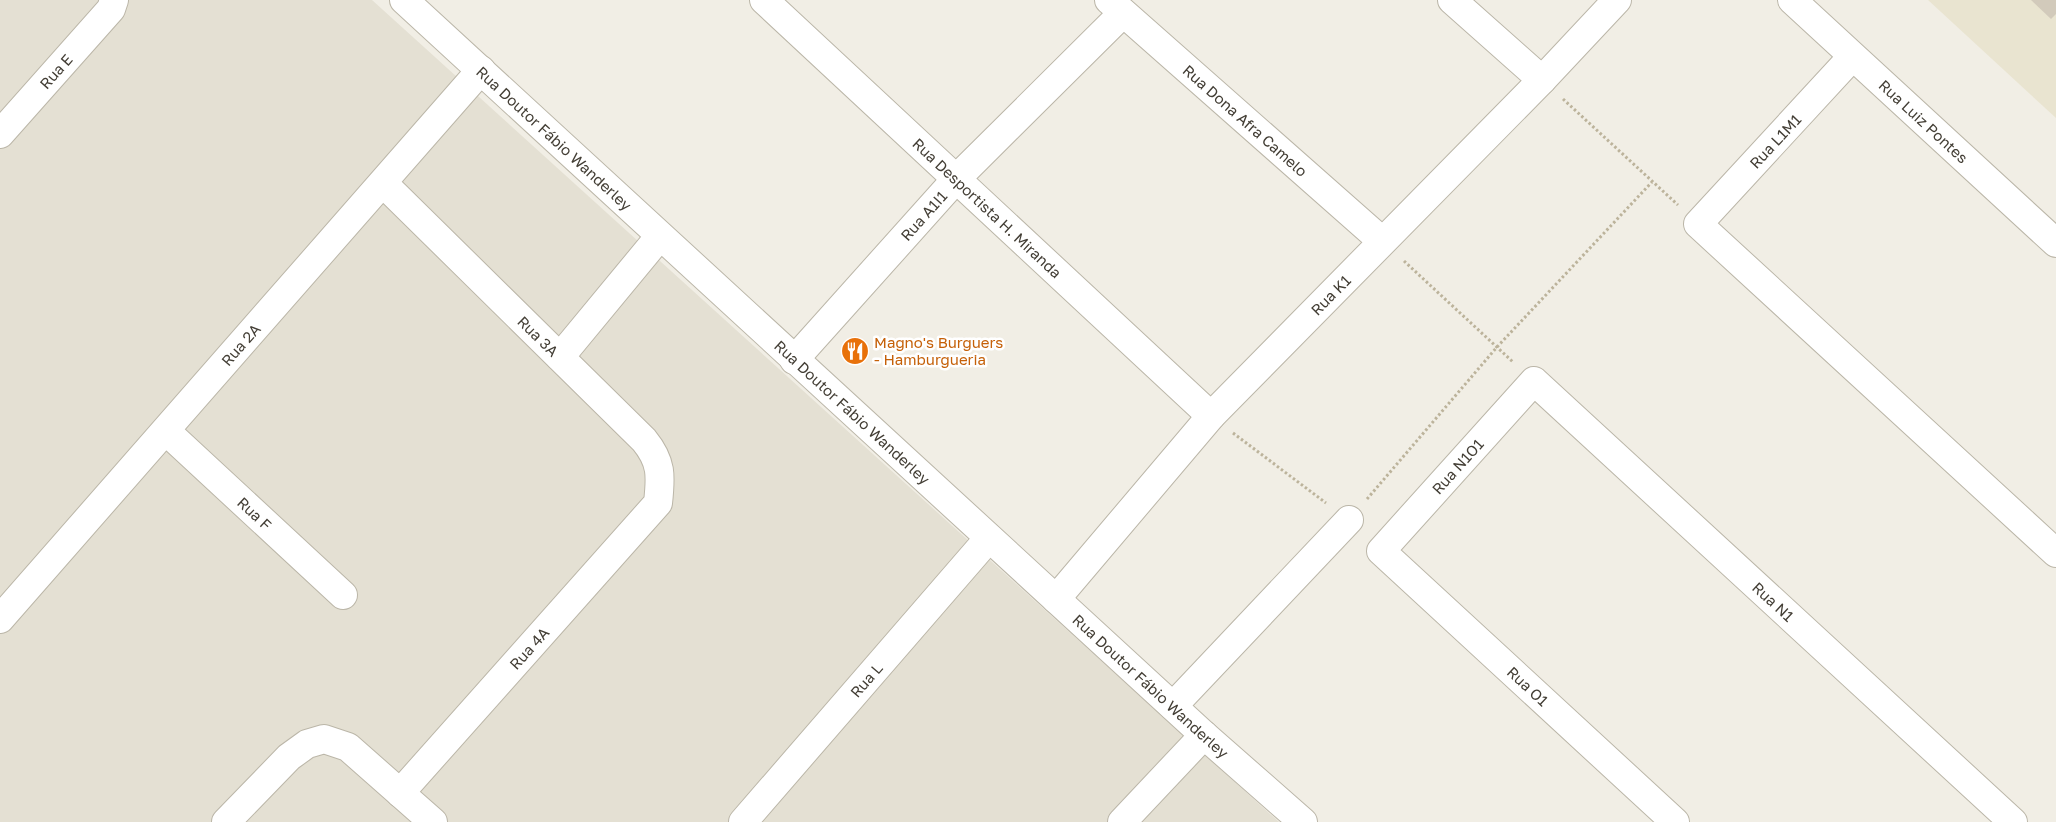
<svg xmlns="http://www.w3.org/2000/svg" width="2056" height="822" font-family="'Golos Text',sans-serif">
<style>
.residential{fill:#e4e0d3}
.education{fill:#e9e4d0}
.building{fill:#d2cabb}
.lines{fill:none;stroke-linecap:round;stroke-linejoin:round}
.minor-casing{stroke:#bbb6a8;stroke-width:30}
.path{stroke:#bcb39b;stroke-width:3;stroke-dasharray:2.5 2.5;stroke-linecap:butt}
.minor{stroke:#fff;stroke-width:28}
.labels{text-anchor:middle;dominant-baseline:central;stroke-width:5;stroke-linejoin:round;paint-order:stroke}
.street-label{font-size:15px;fill:#433e35;stroke:#fff}
.food-label{font-size:15px;fill:#c56008;stroke:#fff;text-anchor:start}
</style>
<rect width="100%" height="100%" fill="#f1eee5"/>
<path class="residential" d="M 0,0 L 372,0 L 1279,822 L 0,822 Z"/>
<path class="education" d="M 1928,0 L 2056,0 L 2056,118 Z"/>
<path class="building" d="M 2031,0 L 2056,0 L 2056,14 L 2051,19 Z"/>
<g class="lines">
<g class="minor-casing">
<g id="minor">
<path id="s1" d="M 404,0 L 1204,735 L 1303,822"/>
<path id="s2" d="M 764,0 L 1211,416"/>
<path id="s3" d="M 1109,0 L 1382,241"/>
<path d="M 1452,0 L 1542,80"/>
<path id="s4" d="M 1792,0 L 2056,243"/>
<path d="M 1852,57 L 1698,224 L 2056,553"/>
<path id="s5" d="M 0,134 L 111,9 L 114,0"/>
<path id="s6" d="M 383,183 L 644,440 C 662,462 661,476 658,503 L 400,793"/>
<path d="M 560,357 L 660,236"/>
<path id="s7" d="M 794,360 L 957,178 L 1123,13"/>
<path id="s8" d="M 166,431 L 343,595"/>
<path id="s9" d="M 1056,599 L 1211,416 L 1542,80 L 1617,0"/>
<path id="s10" d="M 0,619 L 481,70"/>
<path d="M 1173,706 L 1349,520"/>
<path d="M 226,822 L 289,757 L 307,744 L 324,739 L 348,747 L 433,822"/>
<path id="s11" d="M 743,822 L 989,538"/>
<path d="M 1122,822 L 1204,735"/>
<path id="s12" d="M 1675,822 L 1381,551 L 1534,381 L 2013,822"/>
</g>
</g>
<path class="path" d="M 1563,99 L 1678,205
M 1404,261 L 1513,362
M 1233,433 L 1326,503
M 1367,499 L 1497,347 L 1652,182"/>
<use href="#minor" class="minor"/>
</g>
<defs>
<g id="restaurant-disc" transform="scale(1.4375)"><circle r="9.5" fill="#e8710a" stroke="#fff"/><path d="M-5-6h1v4h1v-4h1v4h1v-4h1v5L-1.5 .5V6h-2V.5L-5-1ZM5-6V6H3V1.5H1.5Q1.5-4 5-6Z" fill="#fff"/></g>
</defs>
<g fill-rule="evenodd">
<use href="#restaurant-disc" x="855" y="351"/>
</g>
<g class="labels">
<g class="street-label">
<text stroke="none"><textPath href="#s5" startOffset="84">Rua E</textPath></text>
<text stroke="none"><textPath href="#s3" startOffset="182">Rua Dona Afra Camelo</textPath></text>
<text stroke="none"><textPath href="#s4" startOffset="179">Rua Luiz Pontes</textPath></text>
<text stroke="none"><textPath href="#s1" startOffset="204">Rua Doutor Fábio Wanderley</textPath></text>
<text transform="translate(1775 141) rotate(-47)">Rua L1M1</text>
<text stroke="none"><textPath href="#s2" startOffset="305">Rua Desportista H. Miranda</textPath></text>
<text stroke="none"><textPath href="#s7" startOffset="194">Rua A1I1</textPath></text>
<text stroke="none"><textPath href="#s9" startOffset="410">Rua K1</textPath></text>
<text stroke="none"><textPath href="#s6" startOffset="218">Rua 3A</textPath></text>
<text stroke="none"><textPath href="#s10" startOffset="365">Rua 2A</textPath></text>
<text stroke="none"><textPath href="#s1" startOffset="609">Rua Doutor Fábio Wanderley</textPath></text>
<text stroke="none"><textPath href="#s12" startOffset="514">Rua N1O1</textPath></text>
<text stroke="none"><textPath href="#s8" startOffset="121">Rua F</textPath></text>
<text stroke="none"><textPath href="#s12" startOffset="954">Rua N1</textPath></text>
<text transform="translate(529 648) rotate(-48)">Rua 4A</text>
<text stroke="none"><textPath href="#s11" startOffset="188">Rua L</textPath></text>
<text stroke="none"><textPath href="#s1" startOffset="1014">Rua Doutor Fábio Wanderley</textPath></text>
<text transform="translate(1528 686) rotate(43)">Rua O1</text>
</g>
<g class="food-label">
<text x="874" y="342">Magno's Burguers<tspan x="874" dy="17">- Hamburgueria</tspan></text>
</g>
</g>
</svg>
